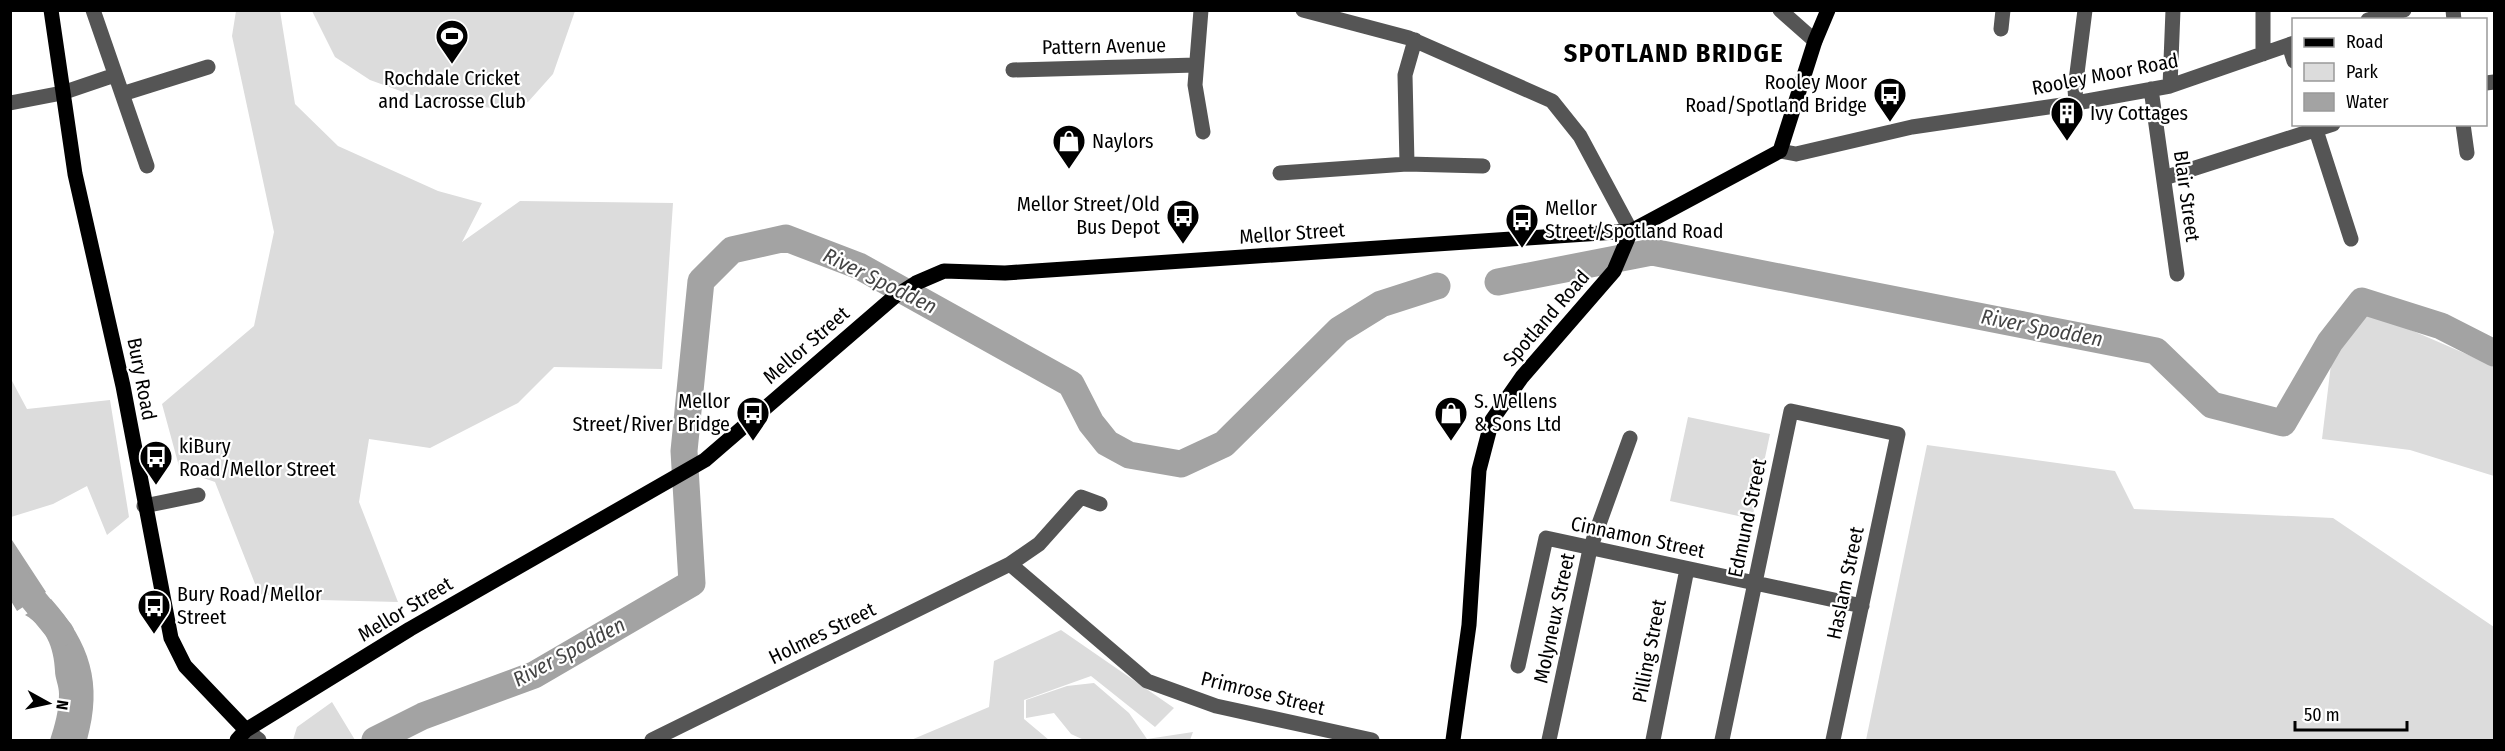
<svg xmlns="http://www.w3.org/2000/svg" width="2505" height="751" font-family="'Fira Sans Condensed',sans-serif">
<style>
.green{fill:#dcdcdc}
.water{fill:#a3a3a3}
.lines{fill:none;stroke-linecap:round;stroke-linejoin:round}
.river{stroke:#a3a3a3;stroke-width:27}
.minor{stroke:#555;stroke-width:15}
.major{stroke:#000;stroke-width:15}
.labels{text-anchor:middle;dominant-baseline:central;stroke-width:4.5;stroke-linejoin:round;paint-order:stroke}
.street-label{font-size:20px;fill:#000;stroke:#fff}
.poi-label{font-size:20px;fill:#000;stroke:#fff;text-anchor:start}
.water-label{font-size:21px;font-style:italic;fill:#444;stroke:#fff}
.district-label{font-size:26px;font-weight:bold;letter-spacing:1.5px;fill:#000;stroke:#fff}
</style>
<rect width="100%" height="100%" fill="#fff"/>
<path class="green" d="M 236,11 L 280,11 L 295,104 L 338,146 L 438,191 L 482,203 L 462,242 L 520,201 L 673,203 L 662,369 L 554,367 L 518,403 L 430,448 L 369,439 L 359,502 L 398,602 L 320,600 L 259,594 L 215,482 L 180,470 L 162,404 L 254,326 L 274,232 L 232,36 Z
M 312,11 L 312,10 L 575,11 L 553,74 L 528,102 L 493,108 L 431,102 L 370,80 L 335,57 Z
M 2360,308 L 2494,366 L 2494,476 L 2410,450 L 2322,439 L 2332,356 Z
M 11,379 L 27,409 L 110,400 L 129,517 L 107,535 L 87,486 L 53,504 L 11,517 Z
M 1688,417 L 1770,434 L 1752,519 L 1670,501 Z
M 1927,445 L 2115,471 L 2134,509 L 2333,518 L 2494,627 L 2494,740 L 1866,740 Z
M 1061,630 L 1174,708 L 1155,727 L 1091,676 L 1024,700 L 1024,719 L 1049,740 L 911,740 L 989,707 L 994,661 Z
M 1094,683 L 1129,713 L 1147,739 L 1193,732 L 1190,740 L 1084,740 L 1071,734 L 1054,713 L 1026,718 L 1026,700 L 1067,686 Z
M 332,702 L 355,740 L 293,740 L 297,727 Z"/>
<path class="water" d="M 10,537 L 46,592 L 17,611 L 11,601 Z
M 51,599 C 90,643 103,683 87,740 L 50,740 C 55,725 59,710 59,694 C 59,686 55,678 55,671 C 54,648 46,627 25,615 Z"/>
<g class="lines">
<path class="river" d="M 1498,282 L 1652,252 L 2156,351 L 2212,405 L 2283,423 L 2330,342 L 2362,301 L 2441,326 L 2494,353
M 10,571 L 61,633
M 375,740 L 423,716 L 534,675 L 692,583 L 684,451 L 701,281 L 732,250 L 786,238 L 859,266 L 1071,384 L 1091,423 L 1107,443 L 1129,455 L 1181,464 L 1224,444 L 1339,330 L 1381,304 L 1437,286"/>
<path class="minor" d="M 93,10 L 147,166
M 1201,10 L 1195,85 L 1203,132
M 1303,10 L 1409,38 L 1552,101 L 1580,136 L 1631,231
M 1780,10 L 1815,41
M 2263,10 L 2263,54
M 2453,10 L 2454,20
M 2368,20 L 2404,10
M 2001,29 L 2003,10
M 2289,45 L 2294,61
M 1013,70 L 1196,65
M 2486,83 L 2494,82
M 2170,86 L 2173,10
M 2151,89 L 2177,274
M 122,94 L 208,67
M 10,103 L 62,93 L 115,75
M 2076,103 L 2075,89 L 2085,10
M 2314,124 L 2351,239
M 2463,124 L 2467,153
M 1780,151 L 1796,154 L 1912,127 L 2076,103 L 2170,86 L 2294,43
M 1407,164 L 1405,75 L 1415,40
M 1280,173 L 1407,164 L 1483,166
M 2164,178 L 2333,124
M 144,506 L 198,495
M 1010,564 L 1147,681 L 1216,706 L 1372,740
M 1518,666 L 1546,538 L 1862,606
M 246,730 L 259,740
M 652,740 L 1010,564 L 1039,544 L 1081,497 L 1100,504
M 1549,740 L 1590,549 L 1630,438
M 1653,740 L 1687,569
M 1722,740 L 1791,411 L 1898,434 L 1833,740"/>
<path class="major" d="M 51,10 L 75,174 L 123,386 L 171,638 L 185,666 L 246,730
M 237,740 L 246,730 L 410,629 L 705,460 L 894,297 L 916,283 L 944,271 L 1005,273 L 1631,231
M 1453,740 L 1469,625 L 1479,470 L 1492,420 L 1522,377 L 1614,271 L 1631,231 L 1780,151 L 1815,41 L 1828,10"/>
</g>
<defs>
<g id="stadium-pin" transform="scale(1.725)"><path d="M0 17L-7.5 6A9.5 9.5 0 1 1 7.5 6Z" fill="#000" stroke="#fff"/><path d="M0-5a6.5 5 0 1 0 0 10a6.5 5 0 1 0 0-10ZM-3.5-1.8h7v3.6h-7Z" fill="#fff"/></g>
<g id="bus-pin" transform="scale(1.725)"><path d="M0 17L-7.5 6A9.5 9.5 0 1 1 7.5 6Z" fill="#000" stroke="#fff"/><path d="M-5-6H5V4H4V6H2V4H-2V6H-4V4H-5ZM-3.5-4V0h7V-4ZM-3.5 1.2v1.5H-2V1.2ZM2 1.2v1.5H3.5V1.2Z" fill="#fff"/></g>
<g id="building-pin" transform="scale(1.725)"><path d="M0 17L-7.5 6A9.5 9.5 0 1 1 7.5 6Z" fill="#000" stroke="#fff"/><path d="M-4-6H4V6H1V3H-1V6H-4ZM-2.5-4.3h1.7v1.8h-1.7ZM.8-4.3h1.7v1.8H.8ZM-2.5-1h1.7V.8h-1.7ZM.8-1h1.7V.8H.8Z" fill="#fff"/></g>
<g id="shop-pin" transform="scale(1.725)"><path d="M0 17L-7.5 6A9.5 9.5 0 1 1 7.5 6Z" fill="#000" stroke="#fff"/><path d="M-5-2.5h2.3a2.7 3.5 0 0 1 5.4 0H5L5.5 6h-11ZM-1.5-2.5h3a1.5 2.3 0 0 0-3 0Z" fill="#fff"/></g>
</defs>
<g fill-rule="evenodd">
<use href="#stadium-pin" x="452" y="36"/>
<use href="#bus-pin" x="1890" y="94"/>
<use href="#building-pin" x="2067" y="113"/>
<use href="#shop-pin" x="1069" y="141"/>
<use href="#bus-pin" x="1183" y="216"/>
<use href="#bus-pin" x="1522" y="220"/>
<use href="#bus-pin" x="753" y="413"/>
<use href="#shop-pin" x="1451" y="413"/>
<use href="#bus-pin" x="156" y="457"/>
<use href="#bus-pin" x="154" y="606"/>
</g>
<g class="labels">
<g class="street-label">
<text transform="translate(1104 46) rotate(-1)">Pattern Avenue</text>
<text transform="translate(2105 74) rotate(-11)">Rooley Moor Road</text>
<text transform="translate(2187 196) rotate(82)">Blair Street</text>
<text transform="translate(1292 233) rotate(-4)">Mellor Street</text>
<text transform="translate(1546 318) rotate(-49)">Spotland Road</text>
<text transform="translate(806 345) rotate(-41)">Mellor Street</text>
<text transform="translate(142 379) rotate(79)">Bury Road</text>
<text transform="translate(1747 518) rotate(-78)">Edmund Street</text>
<text transform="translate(1638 537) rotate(12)">Cinnamon Street</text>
<text transform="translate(1845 583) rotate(-78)">Haslam Street</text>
<text transform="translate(405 609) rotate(-31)">Mellor Street</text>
<text transform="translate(1554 618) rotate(-78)">Molyneux Street</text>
<text transform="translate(822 633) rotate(-26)">Holmes Street</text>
<text transform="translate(1649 651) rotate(-79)">Pilling Street</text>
<text transform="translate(1263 693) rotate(14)">Primrose Street</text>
</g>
<g class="poi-label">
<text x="452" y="78" text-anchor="middle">Rochdale Cricket<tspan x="452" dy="23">and Lacrosse Club</tspan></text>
<text x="1867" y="82" text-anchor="end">Rooley Moor<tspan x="1867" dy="23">Road/Spotland Bridge</tspan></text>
<text x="2090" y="113">Ivy Cottages</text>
<text x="1092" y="141">Naylors</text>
<text x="1160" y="204" text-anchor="end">Mellor Street/Old<tspan x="1160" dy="23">Bus Depot</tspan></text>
<text x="1545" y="208">Mellor<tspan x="1545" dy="23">Street/Spotland Road</tspan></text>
<text x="730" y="401" text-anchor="end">Mellor<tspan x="730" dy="23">Street/River Bridge</tspan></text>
<text x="1474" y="401">S. Wellens<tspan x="1474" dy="23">&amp; Sons Ltd</tspan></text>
<text x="179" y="446">kiBury<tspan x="179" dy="23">Road/Mellor Street</tspan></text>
<text x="177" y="594">Bury Road/Mellor<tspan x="177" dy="23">Street</tspan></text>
</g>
<g class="water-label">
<text transform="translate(880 281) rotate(26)">River Spodden</text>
<text transform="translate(2042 328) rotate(11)">River Spodden</text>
<text transform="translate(569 652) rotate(-28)">River Spodden</text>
</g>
<g class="district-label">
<text x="1674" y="53">SPOTLAND BRIDGE</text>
</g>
</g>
<rect width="2505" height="751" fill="none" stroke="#000000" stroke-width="24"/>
<rect x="2292" y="18" width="195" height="108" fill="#ffffff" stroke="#999999" stroke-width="1.5"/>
<rect x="2304" y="38" width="30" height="9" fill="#000000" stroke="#999999" stroke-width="1.5"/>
<text x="2346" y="48" font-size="18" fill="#000000">Road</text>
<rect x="2304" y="63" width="30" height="18" fill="#dcdcdc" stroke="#999999" stroke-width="1.5"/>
<text x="2346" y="78" font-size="18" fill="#000000">Park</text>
<rect x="2304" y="93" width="30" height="18" fill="#a3a3a3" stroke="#999999" stroke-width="1.5"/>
<text x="2346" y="108" font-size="18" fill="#000000">Water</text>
<g transform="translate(48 703) rotate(98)" stroke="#ffffff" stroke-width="4.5" paint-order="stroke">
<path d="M0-4.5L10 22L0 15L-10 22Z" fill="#000000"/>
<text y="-9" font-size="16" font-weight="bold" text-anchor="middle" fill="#000000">N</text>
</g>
<path d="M2295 721v9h112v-9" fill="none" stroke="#000000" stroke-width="3"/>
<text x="2304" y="721" font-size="18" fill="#000000" stroke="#ffffff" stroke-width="4.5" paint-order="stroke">50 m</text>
</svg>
